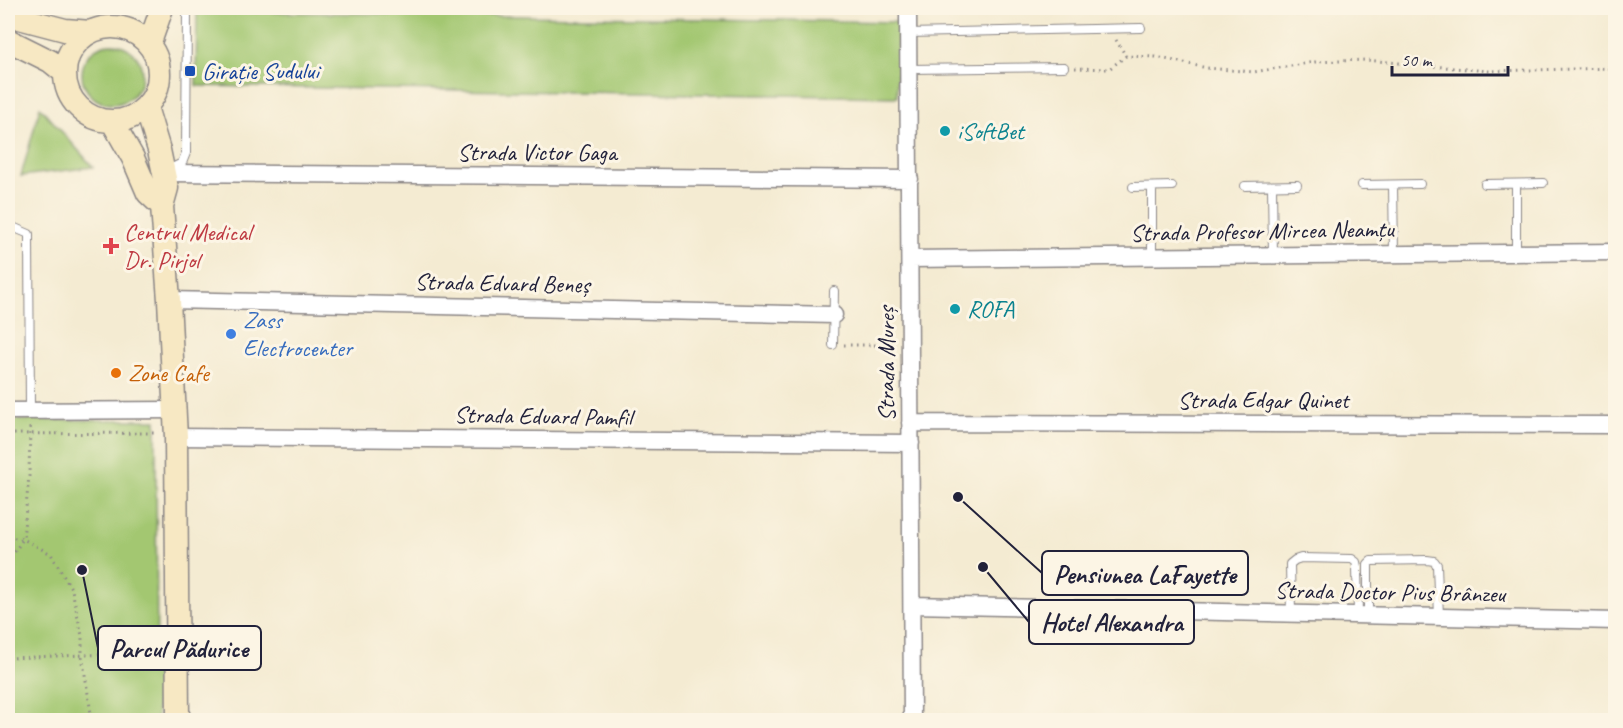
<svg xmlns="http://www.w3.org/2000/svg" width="1623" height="728" font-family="Caveat,sans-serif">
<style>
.green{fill:#a3c771;stroke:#627456;stroke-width:1.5}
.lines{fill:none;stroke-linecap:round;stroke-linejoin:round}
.lane-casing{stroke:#8b8686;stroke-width:10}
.street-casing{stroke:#8b8686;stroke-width:19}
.secondary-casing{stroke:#8b8686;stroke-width:25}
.path{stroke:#8b8686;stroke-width:3;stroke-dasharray:1.5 4.5;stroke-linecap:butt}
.lane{stroke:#fff;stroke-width:8}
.street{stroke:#fff;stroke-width:16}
.secondary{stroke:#f7e8c3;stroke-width:22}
.transit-dot{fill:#1a4fb4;stroke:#fcf5e5;stroke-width:2}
.culture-dot{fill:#0f9aa8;stroke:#fcf5e5;stroke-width:2}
.health-dot{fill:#e0444e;stroke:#fcf5e5;stroke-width:2}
.shop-dot{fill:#3f7fe0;stroke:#fcf5e5;stroke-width:2}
.food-dot{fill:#e8710a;stroke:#fcf5e5;stroke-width:2}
.labels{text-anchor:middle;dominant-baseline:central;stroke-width:6;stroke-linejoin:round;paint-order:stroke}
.transit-label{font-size:24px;fill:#164399;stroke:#fcf5e5;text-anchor:start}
.culture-label{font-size:24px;fill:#0d838f;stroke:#fcf5e5;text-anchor:start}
.street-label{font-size:24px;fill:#22223b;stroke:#fcf5e5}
.health-label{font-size:24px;fill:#be3a42;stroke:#fcf5e5;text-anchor:start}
.shop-label{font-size:24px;fill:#366cbe;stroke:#fcf5e5;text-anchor:start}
.food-label{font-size:24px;fill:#c56008;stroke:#fcf5e5;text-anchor:start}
.leader{fill:none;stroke:#22223b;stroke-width:2}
.callout-dot{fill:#22223b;stroke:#fcf5e5;stroke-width:2}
.callout{fill:#fcf5e5;stroke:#22223b;stroke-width:2}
.callout-label{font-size:26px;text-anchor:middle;font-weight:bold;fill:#22223b}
</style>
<rect width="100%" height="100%" fill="#fcf5e5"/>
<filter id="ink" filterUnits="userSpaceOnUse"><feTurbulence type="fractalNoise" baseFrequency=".0167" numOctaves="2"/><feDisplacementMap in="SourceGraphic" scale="12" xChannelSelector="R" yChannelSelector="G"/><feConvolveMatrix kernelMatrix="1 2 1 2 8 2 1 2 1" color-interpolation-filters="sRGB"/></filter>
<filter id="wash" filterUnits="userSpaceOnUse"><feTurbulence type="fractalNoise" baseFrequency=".008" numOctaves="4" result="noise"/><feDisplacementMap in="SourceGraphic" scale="24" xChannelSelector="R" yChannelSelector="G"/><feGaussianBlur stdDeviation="1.35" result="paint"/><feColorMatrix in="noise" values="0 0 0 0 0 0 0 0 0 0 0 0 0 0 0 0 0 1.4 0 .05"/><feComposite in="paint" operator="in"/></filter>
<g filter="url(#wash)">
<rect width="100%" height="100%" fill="#f4ebd2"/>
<path class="green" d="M 197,11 L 898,22 L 897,97 L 196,86 Z
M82 74a30 30 0 1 1 60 0a30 30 0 1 1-60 0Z
M 40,107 L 93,167 L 21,176 Z
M 8,420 L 156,420 L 157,720 L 8,720 Z"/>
</g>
<g filter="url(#ink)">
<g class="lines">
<g class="lane-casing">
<path id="lane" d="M 908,33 L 1141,28
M 908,69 L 1064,67
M 170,169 L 182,163 L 186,153 L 187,8
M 1485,184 L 1543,183
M 1516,184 L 1516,253
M 1362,185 L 1420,184
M 1393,185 L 1394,254
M 1245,186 L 1297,185
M 1272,186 L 1273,255
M 1133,187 L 1172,186
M 1152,187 L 1152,257
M 8,225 L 29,234 L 30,411
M 833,345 L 834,291
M 1291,613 L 1290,564 L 1295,560 L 1301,558 L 1352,559 L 1356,562 L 1357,567 L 1358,615
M 1368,615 L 1368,564 L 1371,561 L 1427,560 L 1434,561 L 1437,565 L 1439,617"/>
</g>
<g class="street-casing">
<path id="street" d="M 908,8 L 912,720
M 165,173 L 910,179
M 910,259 L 1616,252
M 169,300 L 834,315
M 8,411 L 175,410
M 910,423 L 1616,425
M 176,437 L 911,443
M 912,605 L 1616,621"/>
</g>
<g class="secondary-casing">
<path id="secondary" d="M 8,15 L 65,30 L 91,32
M65 74a47 47 0 1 1 94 0a47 47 0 1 1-94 0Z
M 8,40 L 50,61 L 65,73
M 149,45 L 162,8
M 146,107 L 159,150 L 167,188 L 162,206 L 169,300 L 176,437 L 178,720
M 112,121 L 133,158 L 148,193 L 162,206"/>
</g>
<path class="path" d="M 1116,40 L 1126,56
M 1075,68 L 1109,69 L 1126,56 L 1156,57 L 1207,68 L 1254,72 L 1315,62 L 1366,60 L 1488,71 L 1616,68
M 844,345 L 894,345
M 8,434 L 154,433
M 8,537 L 23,539 L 51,554 L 72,590 L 82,636 L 82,655 L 92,720
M 8,562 L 23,539 L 29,476 L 30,425
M 8,658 L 160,652"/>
<use href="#lane" class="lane"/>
<use href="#street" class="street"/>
<use href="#secondary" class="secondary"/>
</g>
</g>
<rect class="transit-dot" x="184" y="65" width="12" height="12" rx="3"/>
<g class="culture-dot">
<circle cx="945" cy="131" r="6"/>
<circle cx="955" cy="309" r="6"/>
</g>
<path class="health-dot" d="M108 237h6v6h6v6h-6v6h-6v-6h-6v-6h6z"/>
<circle class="shop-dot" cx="231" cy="334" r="6"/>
<circle class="food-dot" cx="116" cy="373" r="6"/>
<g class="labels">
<g class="transit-label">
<text x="202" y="71">Girație Sudului</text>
</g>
<g class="culture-label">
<text x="957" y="131">iSoftBet</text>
<text x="967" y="309">ROFA</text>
</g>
<g class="street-label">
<text x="537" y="152">Strada Victor Gaga</text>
<text transform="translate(1262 231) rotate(-1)">Strada Profesor Mircea Neamțu</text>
<text transform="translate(502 283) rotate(1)">Strada Edvard Beneș</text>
<text transform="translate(886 364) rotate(-90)">Strada Mureș</text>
<text x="1263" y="400">Strada Edgar Quinet</text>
<text transform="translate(543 416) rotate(1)">Strada Eduard Pamfil</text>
<text transform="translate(1390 592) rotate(1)">Strada Doctor Pius Brânzeu</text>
</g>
<g class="health-label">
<text x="124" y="232">Centrul Medical<tspan x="124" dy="28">Dr. Pirjol</tspan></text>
</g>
<g class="shop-label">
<text x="243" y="320">Zass<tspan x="243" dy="28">Electrocenter</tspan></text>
</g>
<g class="food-label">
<text x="128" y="373">Zone Cafe</text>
</g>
</g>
<path class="leader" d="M958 497L1042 573M983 567L1029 622M82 570L98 648"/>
<g class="callout-dot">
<circle cx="958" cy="497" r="6"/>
<circle cx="983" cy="567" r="6"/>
<circle cx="82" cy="570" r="6"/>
</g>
<g class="callout">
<rect x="1042" y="551" width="206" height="44" rx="6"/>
<rect x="1029" y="600" width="165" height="44" rx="6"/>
<rect x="98" y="626" width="163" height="44" rx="6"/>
</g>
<g class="callout-label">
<text x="1145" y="583">Pensiunea LaFayette</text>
<text x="1112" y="631">Hotel Alexandra</text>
<text x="179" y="657">Parcul Pădurice</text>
</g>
<rect width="1623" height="728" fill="none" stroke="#fcf5e5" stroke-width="30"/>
<path d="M1392 66v9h116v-9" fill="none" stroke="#22223b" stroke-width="3"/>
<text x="1401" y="66" font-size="18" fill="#22223b" stroke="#fcf5e5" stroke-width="4.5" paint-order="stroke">50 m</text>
</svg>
